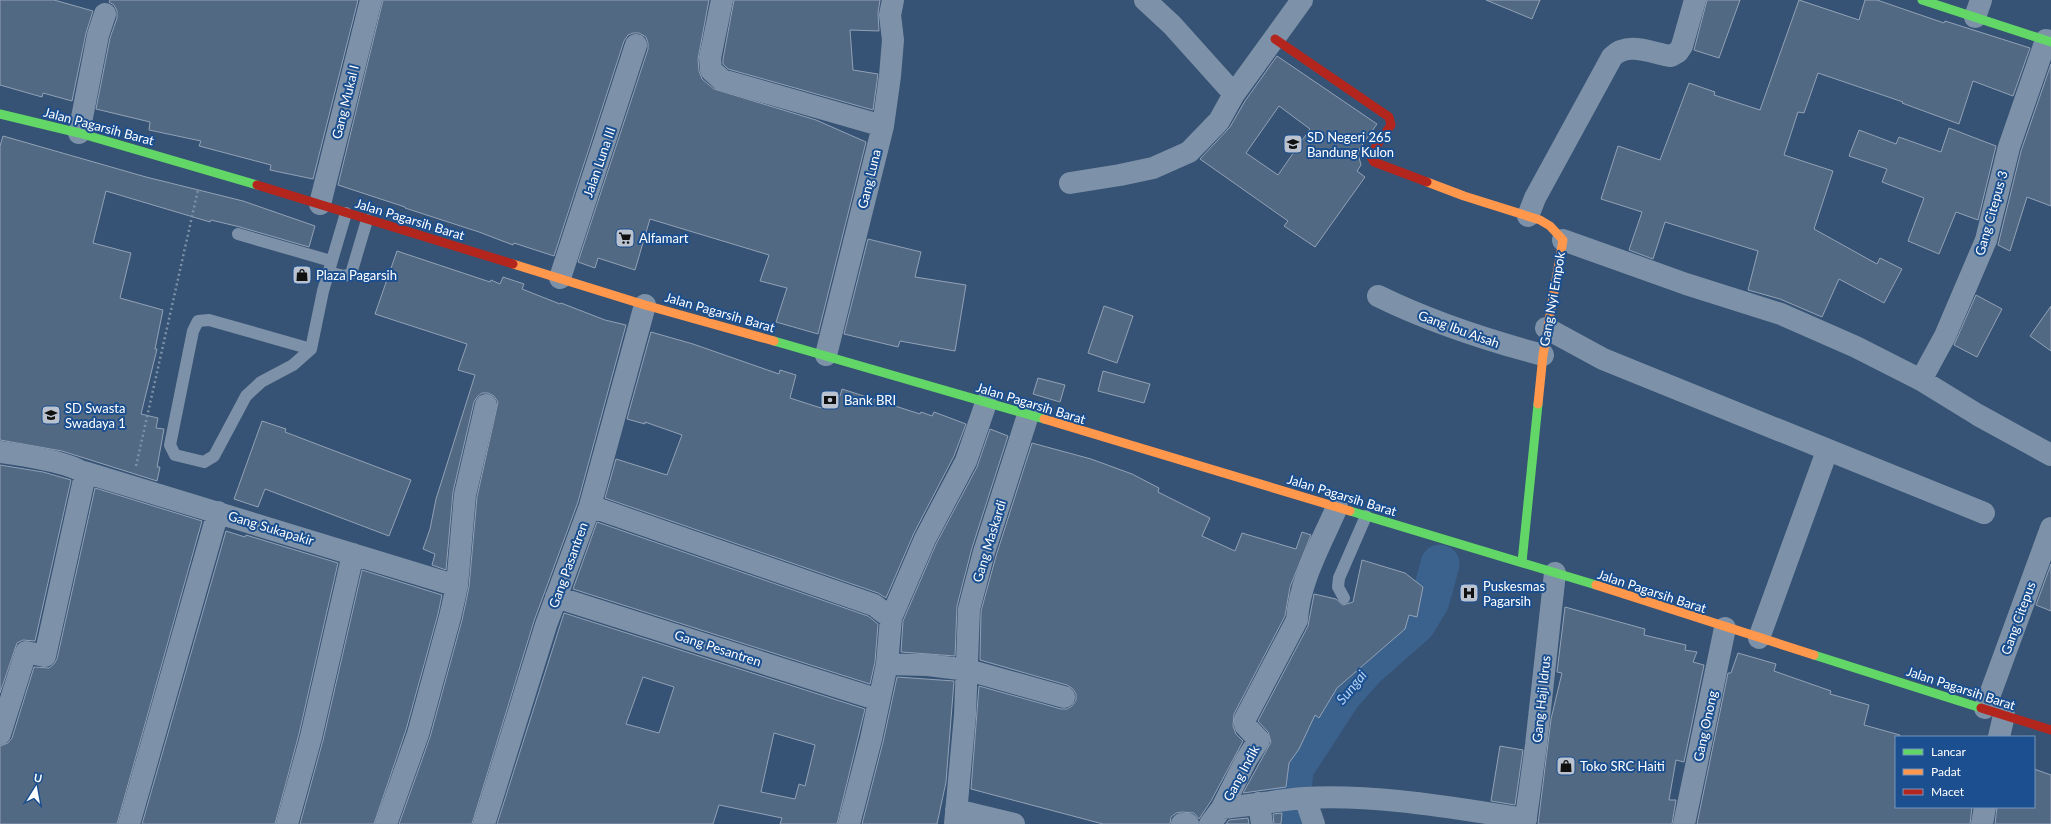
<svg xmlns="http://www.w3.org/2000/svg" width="2051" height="824" font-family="Lato,sans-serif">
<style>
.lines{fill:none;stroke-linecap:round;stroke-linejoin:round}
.river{stroke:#3b618d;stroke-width:39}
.building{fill:#526984;stroke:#92a2b6;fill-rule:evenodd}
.path{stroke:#7d92a8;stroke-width:2.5;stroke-dasharray:2 3;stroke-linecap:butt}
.lane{stroke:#7d92a8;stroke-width:12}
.street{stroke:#7d92a8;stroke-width:22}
.fast{stroke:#63d668;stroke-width:9}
.slow{stroke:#ff974d;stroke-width:9}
.jam{stroke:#b3261e;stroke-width:9}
.labels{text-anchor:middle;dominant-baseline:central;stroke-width:4;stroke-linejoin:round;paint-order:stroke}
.street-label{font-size:13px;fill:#fff;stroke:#1b4f8f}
.poi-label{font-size:13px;fill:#fff;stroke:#1b4f8f;text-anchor:start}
.water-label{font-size:14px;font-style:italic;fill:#b5d3f5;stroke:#1b4f8f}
</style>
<rect width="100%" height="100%" fill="#365274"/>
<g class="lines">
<path class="river" d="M 1303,824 L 1300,814 L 1295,807 L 1292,793 L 1294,769 L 1342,695 L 1367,667 L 1416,624 L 1430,601 L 1440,564"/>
</g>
<path class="building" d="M 0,0 L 54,0 L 93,11 L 86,33 L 72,101 L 43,93 L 42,97 L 0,85 Z
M 110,0 L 358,0 L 313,179 L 270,170 L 271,165 L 199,146 L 201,141 L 149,130 L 150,122 L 96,109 L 110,38 L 117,18 L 117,11 L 114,5 L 109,2 Z
M 383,0 L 709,0 L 698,59 L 699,71 L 702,79 L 714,89 L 816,120 L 866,142 L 818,334 L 776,322 L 787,288 L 760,281 L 769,255 L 650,219 L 635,270 L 598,258 L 595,268 L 578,262 L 648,49 L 648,43 L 646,37 L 639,33 L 633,33 L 628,35 L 624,41 L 554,256 L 514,243 L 513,245 L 479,232 L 405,208 L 405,207 L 338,185 Z
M 734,0 L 880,0 L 878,13 L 879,31 L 850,30 L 853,70 L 878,74 L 873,110 L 728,69 L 723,64 L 723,59 Z
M 1486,0 L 1540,0 L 1532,19 Z
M 1707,0 L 1740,0 L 1719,58 L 1694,50 Z
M 1799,0 L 1859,20 L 1865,0 L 1877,0 L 1944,23 L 1945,21 L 2030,48 L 2013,96 L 1973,81 L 1959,124 L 1902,103 L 1903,102 L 1818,73 L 1804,113 L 1798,112 L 1784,155 L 1833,171 L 1814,229 L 1877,264 L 1880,258 L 1902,269 L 1884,303 L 1839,279 L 1822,317 L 1780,299 L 1748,290 L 1758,251 L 1665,222 L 1653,259 L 1629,250 L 1642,212 L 1601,199 L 1618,146 L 1660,160 L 1689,83 L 1715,92 L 1714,95 L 1760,110 Z
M 1277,56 L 1377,124 L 1360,148 L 1358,154 L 1361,165 L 1357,171 L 1365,177 L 1315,247 L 1284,226 L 1288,221 L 1200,159 L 1230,127 L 1245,101 ZM 1279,106 L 1310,129 L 1278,175 L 1246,153 Z
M 2051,64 L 2051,206 L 2027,197 L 2010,251 L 1998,245 L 2021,151 Z
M 1949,128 L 1996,146 L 1978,220 L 1956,212 L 1939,254 L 1908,241 L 1924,198 L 1882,182 L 1887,169 L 1849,156 L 1859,130 L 1896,144 L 1899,137 L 1941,152 Z
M 3,136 L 146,177 L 243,201 L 315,226 L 309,247 L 240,227 L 211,220 L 210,222 L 106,191 L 93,243 L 131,253 L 120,298 L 163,310 L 155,349 L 157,349 L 141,414 L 158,418 L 156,428 L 164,429 L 157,467 L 160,467 L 157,481 L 62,451 L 0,440 L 0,146 Z
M 868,239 L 921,252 L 915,277 L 966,285 L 955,351 L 900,341 L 898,347 L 844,334 Z
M 397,251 L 490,282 L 491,280 L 500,284 L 503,277 L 524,284 L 522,289 L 560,304 L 561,303 L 605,320 L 626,325 L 578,502 L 534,621 L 472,824 L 399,824 L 430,737 L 462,620 L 469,587 L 477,497 L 498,402 L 494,396 L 488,393 L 482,393 L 477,397 L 474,402 L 453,492 L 446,570 L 432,565 L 435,554 L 423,549 L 430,529 L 436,499 L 475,375 L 458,370 L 467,344 L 375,314 Z
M 1976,295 L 2002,309 L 1977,357 L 1954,345 Z
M 1104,306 L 1133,316 L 1117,363 L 1088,353 Z
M 2051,306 L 2051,351 L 2030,336 Z
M 651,332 L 693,344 L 779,374 L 780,370 L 796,375 L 790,398 L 821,408 L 826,392 L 840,396 L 842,389 L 920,414 L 921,412 L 932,416 L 934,412 L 966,424 L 954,456 L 914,533 L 886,598 L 878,593 L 605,498 L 616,459 L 667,475 L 682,435 L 645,422 L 645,424 L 627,419 Z
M 1103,371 L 1150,384 L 1144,403 L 1098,391 Z
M 1038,378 L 1065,385 L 1060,402 L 1033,394 Z
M 262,421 L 286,429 L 285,432 L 411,480 L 389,536 L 265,489 L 258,507 L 234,499 Z
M 990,429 L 1008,436 L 972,548 L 957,606 L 955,656 L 901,652 L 903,621 L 936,544 L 977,467 Z
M 1032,443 L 1091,459 L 1132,474 L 1159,488 L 1158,492 L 1210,518 L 1202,536 L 1235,551 L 1242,533 L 1296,549 L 1302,532 L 1311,535 L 1290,587 L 1285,616 L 1234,714 L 1233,726 L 1236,734 L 1243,741 L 1211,801 L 1199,819 L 1194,813 L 1182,812 L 1176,813 L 1171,817 L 1170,824 L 1103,824 L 971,789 L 979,686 L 1061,709 L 1067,709 L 1072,706 L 1076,700 L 1076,694 L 1073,689 L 1067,685 L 980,660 L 981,611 L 996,556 Z
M 0,465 L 43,472 L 71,480 L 35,641 L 23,640 L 17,643 L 0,693 Z
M 95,488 L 202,521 L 117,824 L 0,824 L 0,746 L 8,743 L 12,738 L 34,667 L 49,668 L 54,664 L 57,659 Z
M 597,522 L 868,616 L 878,624 L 875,662 L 870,684 L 573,589 Z
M 226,531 L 245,537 L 246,535 L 338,563 L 299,734 L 275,824 L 142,824 Z
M 1362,560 L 1405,573 L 1423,587 L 1417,617 L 1409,615 L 1405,629 L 1337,688 L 1319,718 L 1315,715 L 1299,749 L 1289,763 L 1286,787 L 1243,793 L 1271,742 L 1268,732 L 1258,721 L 1308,626 L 1314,594 L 1336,599 L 1343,605 L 1353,602 Z
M 2051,564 L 2051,611 L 2036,605 Z
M 362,570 L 442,595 L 438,614 L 406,730 L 374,824 L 300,824 L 323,740 Z
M 1565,607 L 1645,629 L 1644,635 L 1686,645 L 1685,650 L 1697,652 L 1693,662 L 1704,665 L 1684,762 L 1676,760 L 1669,800 L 1676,800 L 1672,824 L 1538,824 L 1551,719 L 1562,673 L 1557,672 Z
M 564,613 L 865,709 L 837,824 L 780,824 L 782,818 L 719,805 L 713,824 L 497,824 ZM 643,677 L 674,687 L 659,733 L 626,724 ZM 774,733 L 815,745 L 805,786 L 799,784 L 795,799 L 761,792 Z
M 1738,653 L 1776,664 L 1774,671 L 1831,691 L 1830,694 L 1869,705 L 1864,725 L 1900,735 L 1899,737 L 1896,737 L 1896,807 L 1972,807 L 1970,824 L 1697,824 L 1728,673 L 1731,673 Z
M 897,677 L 954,681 L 946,782 L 937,824 L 862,824 L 883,742 Z
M 1500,746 L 1523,750 L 1515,805 L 1491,801 Z
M 2034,769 L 2051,775 L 2051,824 L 1995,824 L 1997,807 L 2034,807 Z
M 1282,813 L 1281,824 L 1274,824 L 1273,814 Z
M 1248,818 L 1249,824 L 1226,824 L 1229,820 Z"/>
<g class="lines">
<path class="path" d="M 136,466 L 198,190"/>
<path class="lane" d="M 238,234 L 331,261
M 328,272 L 344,276 L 351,274 L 367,220
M 311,349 L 209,320 L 198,321 L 193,331 L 170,445 L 175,455 L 204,462 L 214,456 L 246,396 L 261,382 L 293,365 L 311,349 L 323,291 L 346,213
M 1344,598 L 1338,587 L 1339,578 L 1366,516"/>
<path class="street" d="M 722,0 L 710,58 L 711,70 L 722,80 L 883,126
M 1145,0 L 1172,25 L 1234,94
M 1975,17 L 1981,0
M 79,133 L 98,35 L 105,14
M 1070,183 L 1120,175 L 1153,168 L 1189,152 L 1219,121 L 1234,94 L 1302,0
M 320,204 L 371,0
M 1528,216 L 1535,198 L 1612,57 C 1628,41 1651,53 1671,56 L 1678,52 L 1682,46 L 1695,0
M 1563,240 L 1686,284 L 1781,314 L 1856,347 L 1921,380 L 1978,415 L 2051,455
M 560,278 L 636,45
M 1378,296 C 1431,322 1486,340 1543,355
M 1546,328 L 1603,359 L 1984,513
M 826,355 L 883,126 L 890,76 L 893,40 L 890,15 L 893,0
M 1921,380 L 1945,336 L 1986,240 L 2009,147 L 2046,40
M 0,452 C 15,454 79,463 85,475 L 45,656 L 26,652 L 0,734
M 84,472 L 457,586
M 590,506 L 874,605 L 891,618
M 1337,507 C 1322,542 1299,581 1297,620 L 1245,719 L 1245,725 L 1259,740 L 1246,760 L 1222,808 C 1250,806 1277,800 1304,798 C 1378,794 1453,808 1526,819
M 556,597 L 879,700
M 1759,638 L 1827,451
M 887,664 L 928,665 L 968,670 L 1064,697
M 1985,708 L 2051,528
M 1999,737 L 2004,715
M 1305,798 L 1314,824
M 1259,803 L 1262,824
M 956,810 L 1014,824
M 129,824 L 218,512
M 287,824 L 311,737 L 353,554
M 386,824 L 418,734 L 450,617 L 457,586 L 465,495 L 486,405
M 484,824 L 546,625 L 590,506 L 645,305
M 849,824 L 871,739 L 887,664 L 891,618 L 925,539 L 966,461 L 986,403
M 955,824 L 965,715 L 969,609 L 984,552 L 1028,415
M 1182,824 L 1188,824
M 1210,824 L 1222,808
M 1525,824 L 1536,745 L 1555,573
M 1684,824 L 1725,628
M 1982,824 L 1985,807"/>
<path class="fast" d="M 1922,0 L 2051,42
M 0,114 L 79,133 L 257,185
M 774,341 L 1044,419
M 1350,511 L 1596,585
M 1522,562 L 1538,404
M 1814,655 L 1981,708"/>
<path class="slow" d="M 1427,182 L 1464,196 L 1540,220 L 1550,226 L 1563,240 L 1543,355 L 1538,404
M 513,264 L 645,305 L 774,341
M 1044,419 L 1350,511
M 1596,585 L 1814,655"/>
<path class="jam" d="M 1275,39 L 1389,117 L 1391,125 L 1370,155 L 1374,162 L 1427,182
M 257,185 L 513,264
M 1981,708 L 2051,730"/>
</g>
<defs>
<g id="school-square" transform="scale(1)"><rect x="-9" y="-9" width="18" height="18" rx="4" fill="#b9c2ce" stroke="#1b4f8f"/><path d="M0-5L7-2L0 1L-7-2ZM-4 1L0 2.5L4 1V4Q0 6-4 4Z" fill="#111"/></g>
<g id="supermarket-square" transform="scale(1)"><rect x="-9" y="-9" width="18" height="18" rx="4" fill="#b9c2ce" stroke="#1b4f8f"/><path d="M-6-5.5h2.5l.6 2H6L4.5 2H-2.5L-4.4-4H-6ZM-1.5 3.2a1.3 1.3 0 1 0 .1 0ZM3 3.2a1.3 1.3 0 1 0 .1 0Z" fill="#111"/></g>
<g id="shop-square" transform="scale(1)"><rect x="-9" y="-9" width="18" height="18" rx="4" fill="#b9c2ce" stroke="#1b4f8f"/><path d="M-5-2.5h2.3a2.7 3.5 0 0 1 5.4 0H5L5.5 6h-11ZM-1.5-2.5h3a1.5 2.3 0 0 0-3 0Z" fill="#111"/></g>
<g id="bank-square" transform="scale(1)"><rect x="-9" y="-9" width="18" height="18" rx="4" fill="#b9c2ce" stroke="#1b4f8f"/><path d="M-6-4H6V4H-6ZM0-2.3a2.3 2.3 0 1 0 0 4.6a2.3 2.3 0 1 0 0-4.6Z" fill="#111"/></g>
<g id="hospital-square" transform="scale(1)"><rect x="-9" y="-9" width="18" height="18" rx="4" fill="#b9c2ce" stroke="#1b4f8f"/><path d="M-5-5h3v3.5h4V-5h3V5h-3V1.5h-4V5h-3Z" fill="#111"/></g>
</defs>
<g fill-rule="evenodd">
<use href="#school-square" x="1293" y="144"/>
<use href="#supermarket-square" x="625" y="238"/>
<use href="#shop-square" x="302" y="275"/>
<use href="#bank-square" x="830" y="400"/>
<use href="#school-square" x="51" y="415"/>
<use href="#hospital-square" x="1469" y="593"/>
<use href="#shop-square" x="1566" y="766"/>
</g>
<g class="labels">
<g class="street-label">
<text transform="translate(345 102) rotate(-76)">Gang Mukal I</text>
<text transform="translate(99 126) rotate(15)">Jalan Pagarsih Barat</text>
<text transform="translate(599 162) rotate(-71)">Jalan Luna III</text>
<text transform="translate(869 179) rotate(-76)">Gang Luna</text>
<text transform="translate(1991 213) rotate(-74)">Gang Citepus 3</text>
<text transform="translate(410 219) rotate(17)">Jalan Pagarsih Barat</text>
<text transform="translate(1552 299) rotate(-80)">Gang Nyi Empok</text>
<text transform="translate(720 312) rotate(16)">Jalan Pagarsih Barat</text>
<text transform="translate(1459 329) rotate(20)">Gang Ibu Aisah</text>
<text transform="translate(1031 403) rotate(17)">Jalan Pagarsih Barat</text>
<text transform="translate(1342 495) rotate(17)">Jalan Pagarsih Barat</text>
<text transform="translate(271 528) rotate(17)">Gang Sukapakir</text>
<text transform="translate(989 541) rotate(-73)">Gang Maskardi</text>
<text transform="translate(568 565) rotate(-70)">Gang Pasantren</text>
<text transform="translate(1652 591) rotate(18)">Jalan Pagarsih Barat</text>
<text transform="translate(2018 618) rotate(-70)">Gang Citepus</text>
<text transform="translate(718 648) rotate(18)">Gang Pesantren</text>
<text transform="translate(1961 688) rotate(18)">Jalan Pagarsih Barat</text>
<text transform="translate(1541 699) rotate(-84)">Gang Haji Idrus</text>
<text transform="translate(1705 726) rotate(-78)">Gang Onong</text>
<text transform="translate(1241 773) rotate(-62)">Gang Indik</text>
</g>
<g class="poi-label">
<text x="1307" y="137">SD Negeri 265<tspan x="1307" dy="15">Bandung Kulon</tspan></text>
<text x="639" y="238">Alfamart</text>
<text x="316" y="275">Plaza Pagarsih</text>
<text x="844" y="400">Bank BRI</text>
<text x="65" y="408">SD Swasta<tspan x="65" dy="15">Swadaya 1</tspan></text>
<text x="1483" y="586">Puskesmas<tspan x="1483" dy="15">Pagarsih</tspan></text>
<text x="1580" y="766">Toko SRC Haiti</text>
</g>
<g class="water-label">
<text transform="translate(1351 687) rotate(-51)">Sungai</text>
</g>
</g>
<rect x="1895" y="736" width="140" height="72" fill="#1b4f8f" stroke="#7695bc"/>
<rect x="1903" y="749" width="20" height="6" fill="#63d668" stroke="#7695bc"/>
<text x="1931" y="756" font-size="12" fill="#ffffff">Lancar</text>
<rect x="1903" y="769" width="20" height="6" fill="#ff974d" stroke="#7695bc"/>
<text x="1931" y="776" font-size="12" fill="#ffffff">Padat</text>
<rect x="1903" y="789" width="20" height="6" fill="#b3261e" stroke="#7695bc"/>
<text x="1931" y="796" font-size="12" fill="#ffffff">Macet</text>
<g transform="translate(36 788) rotate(11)" stroke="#1b4f8f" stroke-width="3" paint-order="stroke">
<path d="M0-3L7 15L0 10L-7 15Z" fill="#ffffff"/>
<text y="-6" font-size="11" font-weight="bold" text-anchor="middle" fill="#ffffff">U</text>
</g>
</svg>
